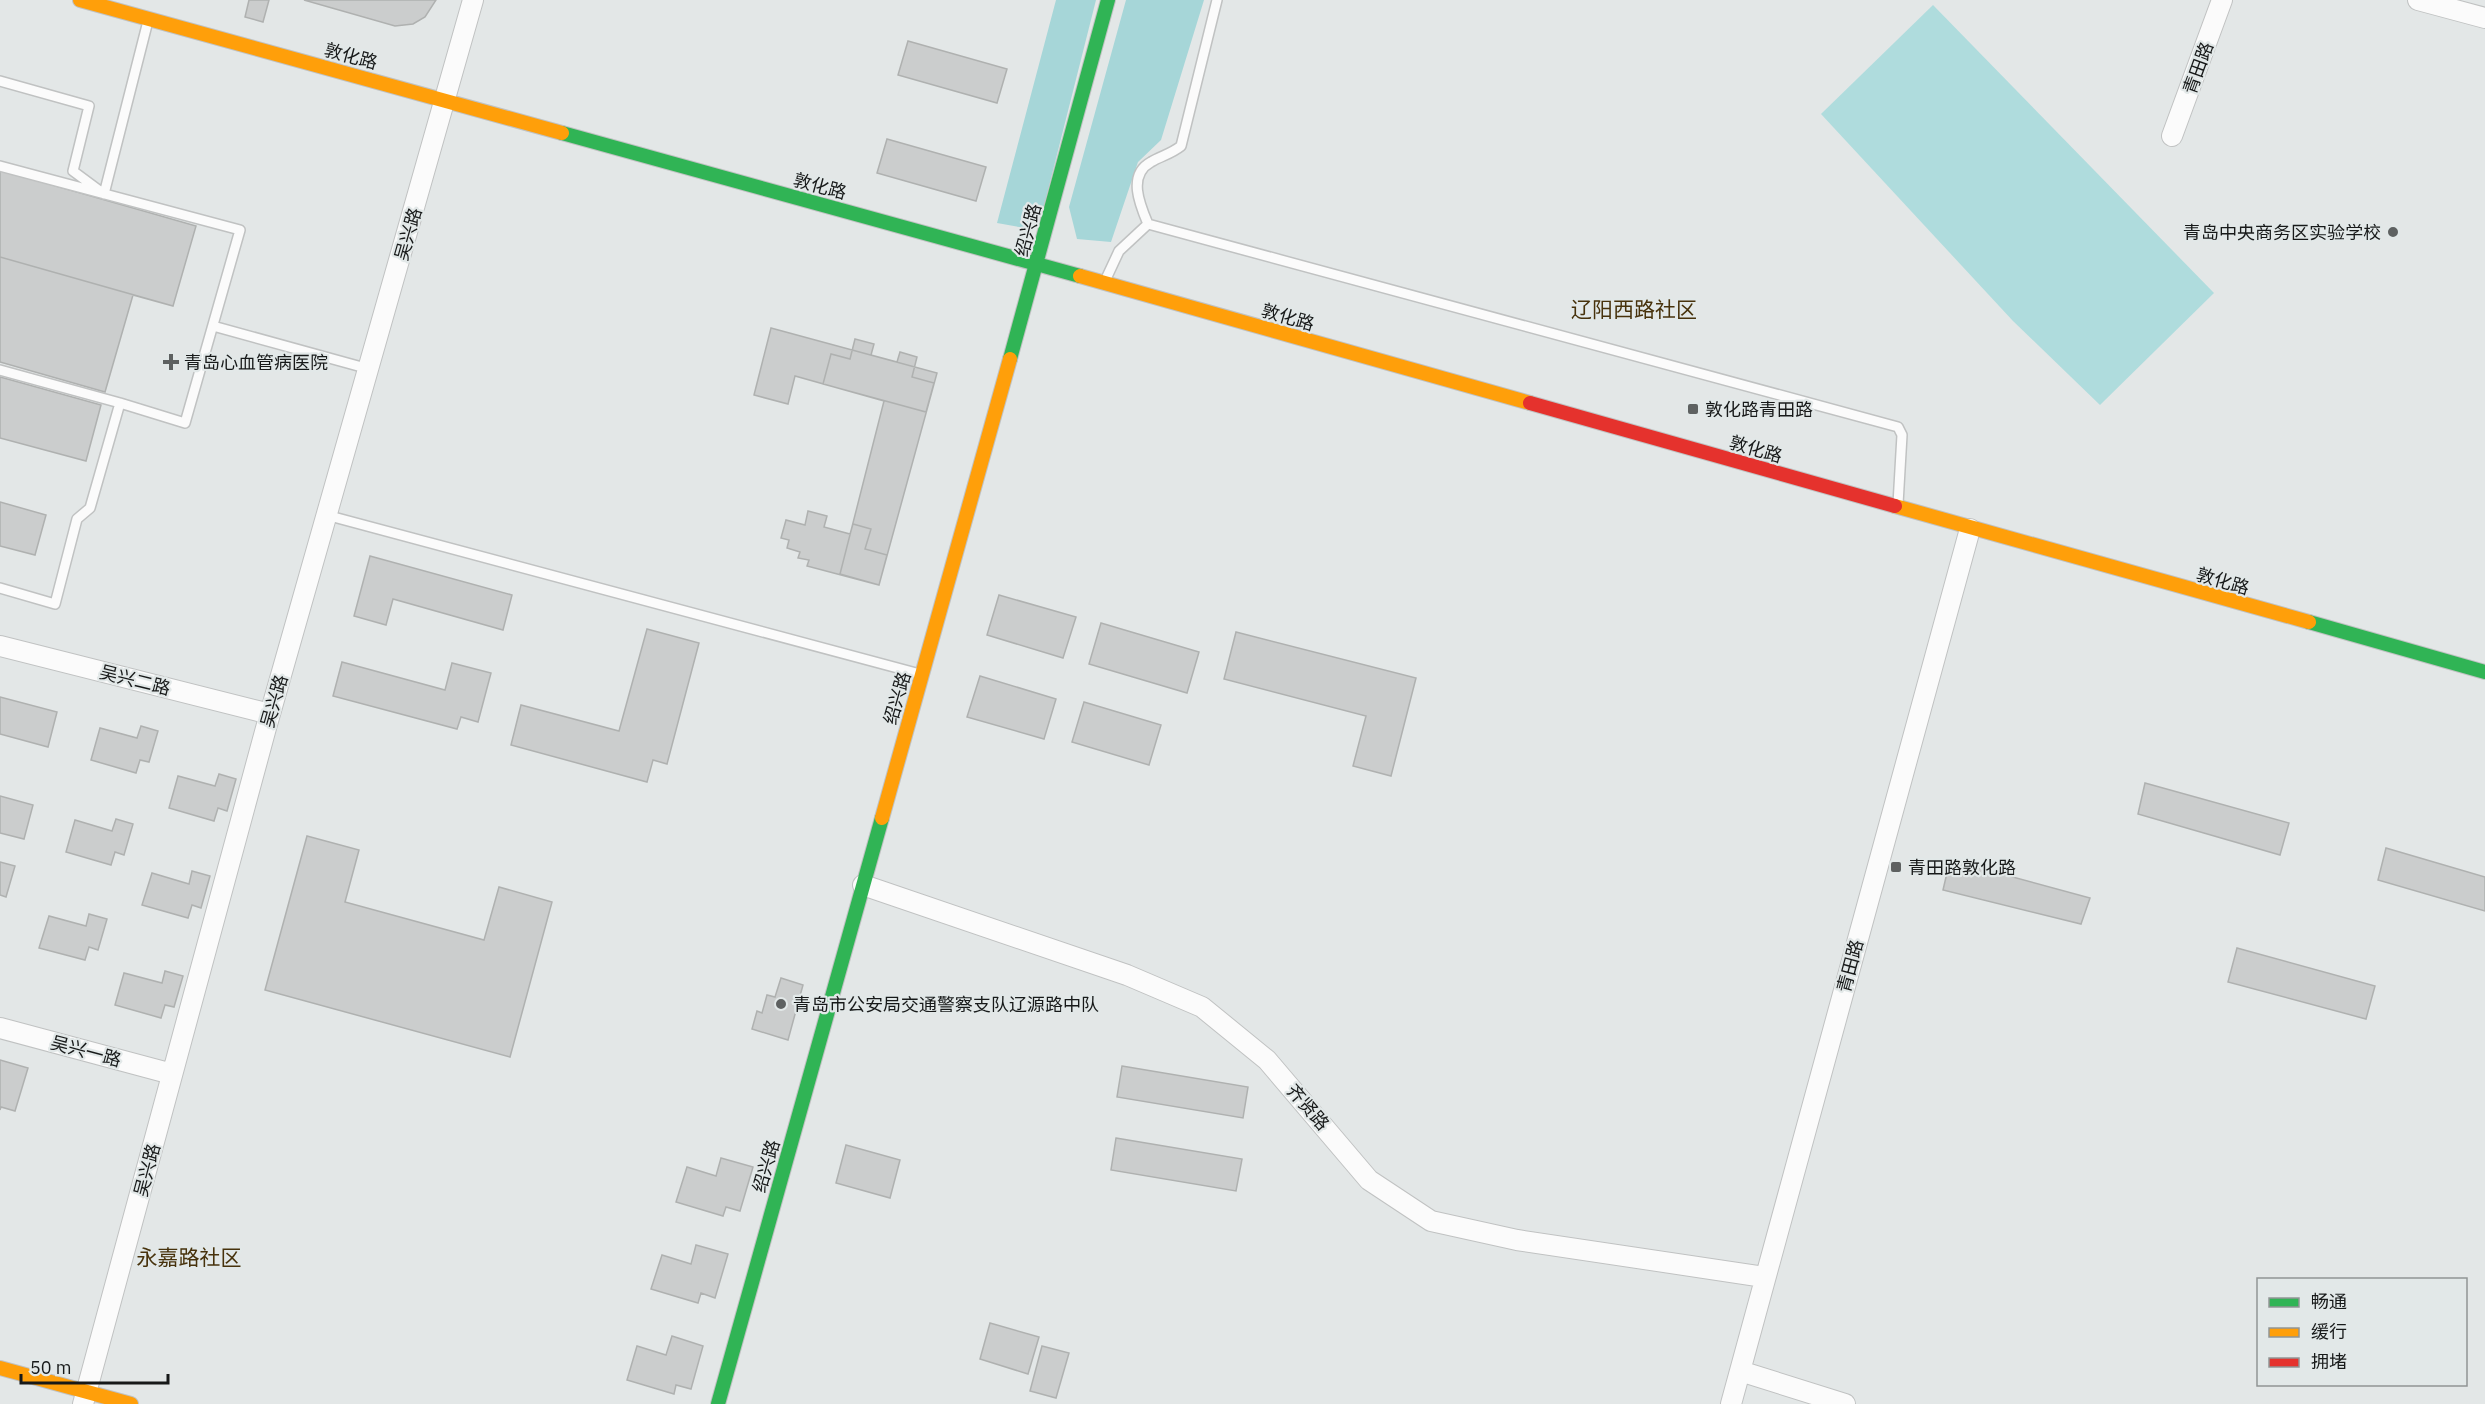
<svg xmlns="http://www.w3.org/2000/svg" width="2485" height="1404" font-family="'IBM Plex Sans','Noto Sans SC',sans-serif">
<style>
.green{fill:#afdcdd}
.forest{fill:#a6d6d8}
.building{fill:#cbcdcd;stroke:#afb1b0;stroke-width:1.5}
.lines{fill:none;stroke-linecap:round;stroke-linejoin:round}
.lane-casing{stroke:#c0c2c2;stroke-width:12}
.street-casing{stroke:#c0c2c2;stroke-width:22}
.fast-casing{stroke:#c0c2c2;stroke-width:16}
.slow-casing{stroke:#c0c2c2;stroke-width:16}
.jam-casing{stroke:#c0c2c2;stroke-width:16}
.lane{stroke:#fbfbfb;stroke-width:9}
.street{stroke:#fbfbfb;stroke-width:20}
.fast{stroke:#30b455;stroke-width:14}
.slow{stroke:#ff9f0a;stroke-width:14}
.jam{stroke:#e5322d;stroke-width:14}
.poi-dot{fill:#5e6161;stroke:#e2e8e8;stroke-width:2}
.labels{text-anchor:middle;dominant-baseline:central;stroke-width:4.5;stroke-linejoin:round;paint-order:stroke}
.street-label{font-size:18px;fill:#171919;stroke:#e2e8e8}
.poi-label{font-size:18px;fill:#171919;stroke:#e2e8e8;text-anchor:start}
.quarter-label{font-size:21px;fill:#47320c;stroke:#e2e8e8}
</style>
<rect width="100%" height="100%" fill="#e3e7e7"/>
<path class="green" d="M 1933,5 L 2214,293 L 2100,405 L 2013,321 L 1821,114 Z"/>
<path class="forest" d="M 1056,0 L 1096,0 L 1043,210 L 1025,228 L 997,223 Z
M 1126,0 L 1204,0 L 1161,140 L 1138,162 L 1111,242 L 1077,239 L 1069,207 Z"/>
<path class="building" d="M 249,0 L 269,0 L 263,22 L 245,17 Z
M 304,0 L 436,0 L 425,17 L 413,24 L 395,26 Z
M 908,41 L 1007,69 L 997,103 L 898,75 Z
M 887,139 L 986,167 L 976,201 L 877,173 Z
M 0,170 L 196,226 L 173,306 L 133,295 L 105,392 L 0,362 Z
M 0,170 L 196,226 L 173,306 L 0,257 Z
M 771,328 L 937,373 L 879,585 L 840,574 L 884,401 L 795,376 L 788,404 L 754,395 Z
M 855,339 L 874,344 L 871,355 L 897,362 L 900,352 L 917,357 L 912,377 L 934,383 L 926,412 L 823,384 L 831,354 L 850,359 Z
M 0,377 L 101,405 L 86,461 L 0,438 Z
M 0,377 L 101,405 L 86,461 L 0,438 Z
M 0,502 L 46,515 L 35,555 L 0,546 Z
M 808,511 L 827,516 L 824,527 L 850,534 L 853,524 L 871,529 L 865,549 L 887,555 L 879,585 L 807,566 L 809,560 L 798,558 L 800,552 L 787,548 L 789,540 L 781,538 L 786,520 L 805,525 Z
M 370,556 L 512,595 L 503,630 L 393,599 L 386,625 L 354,616 Z
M 999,595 L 1076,617 L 1063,658 L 987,635 Z
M 1101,623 L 1199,652 L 1187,693 L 1089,664 Z
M 647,629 L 699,643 L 667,764 L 653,760 L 647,782 L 511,745 L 521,705 L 619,731 Z
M 1236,632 L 1416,678 L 1391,776 L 1353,766 L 1366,716 L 1224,679 Z
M 342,662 L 445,690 L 452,663 L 491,673 L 478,722 L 461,717 L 457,729 L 333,696 Z
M 980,676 L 1056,699 L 1044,739 L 967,717 Z
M 0,697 L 57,712 L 48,747 L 0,734 Z
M 1084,702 L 1161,725 L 1149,765 L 1072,742 Z
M 141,726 L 158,731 L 149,762 L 140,760 L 136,773 L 91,760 L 100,728 L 137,738 Z
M 219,774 L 236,779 L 227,811 L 218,808 L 214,821 L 169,808 L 178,776 L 215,786 Z
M 2145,783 L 2289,823 L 2280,855 L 2138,814 Z
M 0,796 L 33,805 L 24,839 L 0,833 Z
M 116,819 L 133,824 L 124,855 L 115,852 L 111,865 L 66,852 L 75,820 L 112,831 Z
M 307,836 L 359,850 L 345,902 L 484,940 L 499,887 L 552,902 L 510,1057 L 265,990 Z
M 2386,848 L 2485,877 L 2485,911 L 2378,880 Z
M 1950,860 L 2090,898 L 2081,924 L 1943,890 Z
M 0,862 L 15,866 L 6,897 L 0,895 Z
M 192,871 L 210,876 L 201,908 L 192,905 L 188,918 L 142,905 L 152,873 L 189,884 Z
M 89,914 L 107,919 L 98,950 L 89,947 L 85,960 L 39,948 L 49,916 L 86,926 Z
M 2237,948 L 2375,986 L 2366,1019 L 2228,982 Z
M 165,971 L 183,976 L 174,1007 L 165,1005 L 161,1018 L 115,1005 L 124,973 L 162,983 Z
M 781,978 L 803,985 L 788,1040 L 752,1029 L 757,1011 L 762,1013 L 767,995 L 775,997 Z
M 0,1060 L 28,1068 L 15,1111 L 1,1107 L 0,1110 Z
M 1122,1066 L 1248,1087 L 1243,1118 L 1117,1097 Z
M 1116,1138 L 1242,1159 L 1236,1191 L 1111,1170 Z
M 846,1145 L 900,1160 L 890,1198 L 836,1183 Z
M 721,1158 L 753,1167 L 740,1211 L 726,1207 L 723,1216 L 676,1202 L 687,1167 L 716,1176 Z
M 696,1245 L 728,1254 L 715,1298 L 701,1293 L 698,1303 L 651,1289 L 662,1255 L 691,1264 Z
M 990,1323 L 1039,1337 L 1028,1374 L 980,1359 Z
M 672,1336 L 703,1346 L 691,1389 L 676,1385 L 674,1394 L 627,1380 L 637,1346 L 666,1355 Z
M 1042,1346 L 1069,1353 L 1056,1398 L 1030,1391 Z"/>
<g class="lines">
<g class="lane-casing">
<path id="lane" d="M 0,81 L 89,106 L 73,171 L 104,194 L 148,21
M 0,166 L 240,230 L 185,423 L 120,403
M 1148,224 C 1140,205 1127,175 1151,162 C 1161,156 1171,154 1181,146 L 1217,0
M 1105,281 L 1119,251 L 1148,224 L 1898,427 L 1902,435 L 1898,504
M 213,326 L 369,369
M 0,370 L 120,403 L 90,508 L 77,519 L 55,604 L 0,588
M 326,515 L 920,674"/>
</g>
<g class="street-casing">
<path id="street" d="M 2418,0 L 2485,18
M 2172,136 L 2222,0
M 0,646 L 270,714
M 863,885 L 1127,975 L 1202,1007 L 1267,1060 L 1369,1180 L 1431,1221 L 1517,1240 L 1764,1277
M 0,1028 L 172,1074
M 1740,1371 L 1845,1404
M 83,1404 L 266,728 L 473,0
M 1731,1404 L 1970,529"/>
</g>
<g class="fast-casing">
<path id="fast" d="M 562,133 L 1080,276
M 1010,359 L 1108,0
M 2309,622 L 2485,672
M 718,1404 L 882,818"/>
</g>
<g class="slow-casing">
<path id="slow" d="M 80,0 L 562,133
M 1080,276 L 1530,403
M 1895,506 L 2309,622
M 882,818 L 1010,359
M 0,1368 L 131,1404"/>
</g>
<g class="jam-casing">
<path id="jam" d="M 1530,403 L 1895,506"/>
</g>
<use href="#lane" class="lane"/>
<use href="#street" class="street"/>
<use href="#fast" class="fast"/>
<use href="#slow" class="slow"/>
<use href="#jam" class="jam"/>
</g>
<g class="poi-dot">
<circle cx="2393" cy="232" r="6"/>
<path d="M168 353h6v6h6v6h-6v6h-6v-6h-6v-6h6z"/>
<rect x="1687" y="403" width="12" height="12" rx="3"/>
<rect x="1890" y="861" width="12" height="12" rx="3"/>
<circle cx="781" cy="1004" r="6"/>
</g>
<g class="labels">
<g class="street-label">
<text transform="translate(351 56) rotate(15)">敦化路</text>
<text transform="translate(2198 68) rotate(-70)">青田路</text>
<text transform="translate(820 186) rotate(15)">敦化路</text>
<text transform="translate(1028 230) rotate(-75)">绍兴路</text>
<text transform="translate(408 234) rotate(-74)">吴兴路</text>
<text transform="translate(1288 317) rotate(16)">敦化路</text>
<text transform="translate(1756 449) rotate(16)">敦化路</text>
<text transform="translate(2223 581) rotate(16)">敦化路</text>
<text transform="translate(135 680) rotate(14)">吴兴二路</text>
<text transform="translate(897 698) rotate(-74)">绍兴路</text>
<text transform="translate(274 701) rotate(-74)">吴兴路</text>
<text transform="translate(1850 966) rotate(-75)">青田路</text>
<text transform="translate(86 1051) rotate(15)">吴兴一路</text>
<text transform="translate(1308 1107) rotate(49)">齐贤路</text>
<text transform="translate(766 1166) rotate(-74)">绍兴路</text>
<text transform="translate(147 1170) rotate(-75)">吴兴路</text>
</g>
<g class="poi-label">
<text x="2381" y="232" text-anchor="end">青岛中央商务区实验学校</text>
<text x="184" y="362">青岛心血管病医院</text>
<text x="1705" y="409">敦化路青田路</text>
<text x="1908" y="867">青田路敦化路</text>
<text x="793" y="1004">青岛市公安局交通警察支队辽源路中队</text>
</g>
<g class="quarter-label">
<text x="1634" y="309">辽阳西路社区</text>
<text x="189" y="1257">永嘉路社区</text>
</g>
</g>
<rect x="2257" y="1278" width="210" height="108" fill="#e2e8e8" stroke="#919595" stroke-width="1.5"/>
<rect x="2269" y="1298" width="30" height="9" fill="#30b455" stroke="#919595" stroke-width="1.5"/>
<text x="2311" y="1308" font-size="18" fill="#171919">畅通</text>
<rect x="2269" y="1328" width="30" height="9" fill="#ff9f0a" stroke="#919595" stroke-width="1.5"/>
<text x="2311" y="1338" font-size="18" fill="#171919">缓行</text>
<rect x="2269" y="1358" width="30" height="9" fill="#e5322d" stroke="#919595" stroke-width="1.5"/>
<text x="2311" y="1368" font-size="18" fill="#171919">拥堵</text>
<path d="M21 1374v9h147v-9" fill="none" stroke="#171919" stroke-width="3"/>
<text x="30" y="1374" font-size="18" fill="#171919" stroke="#e2e8e8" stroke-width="4.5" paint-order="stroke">50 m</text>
</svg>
